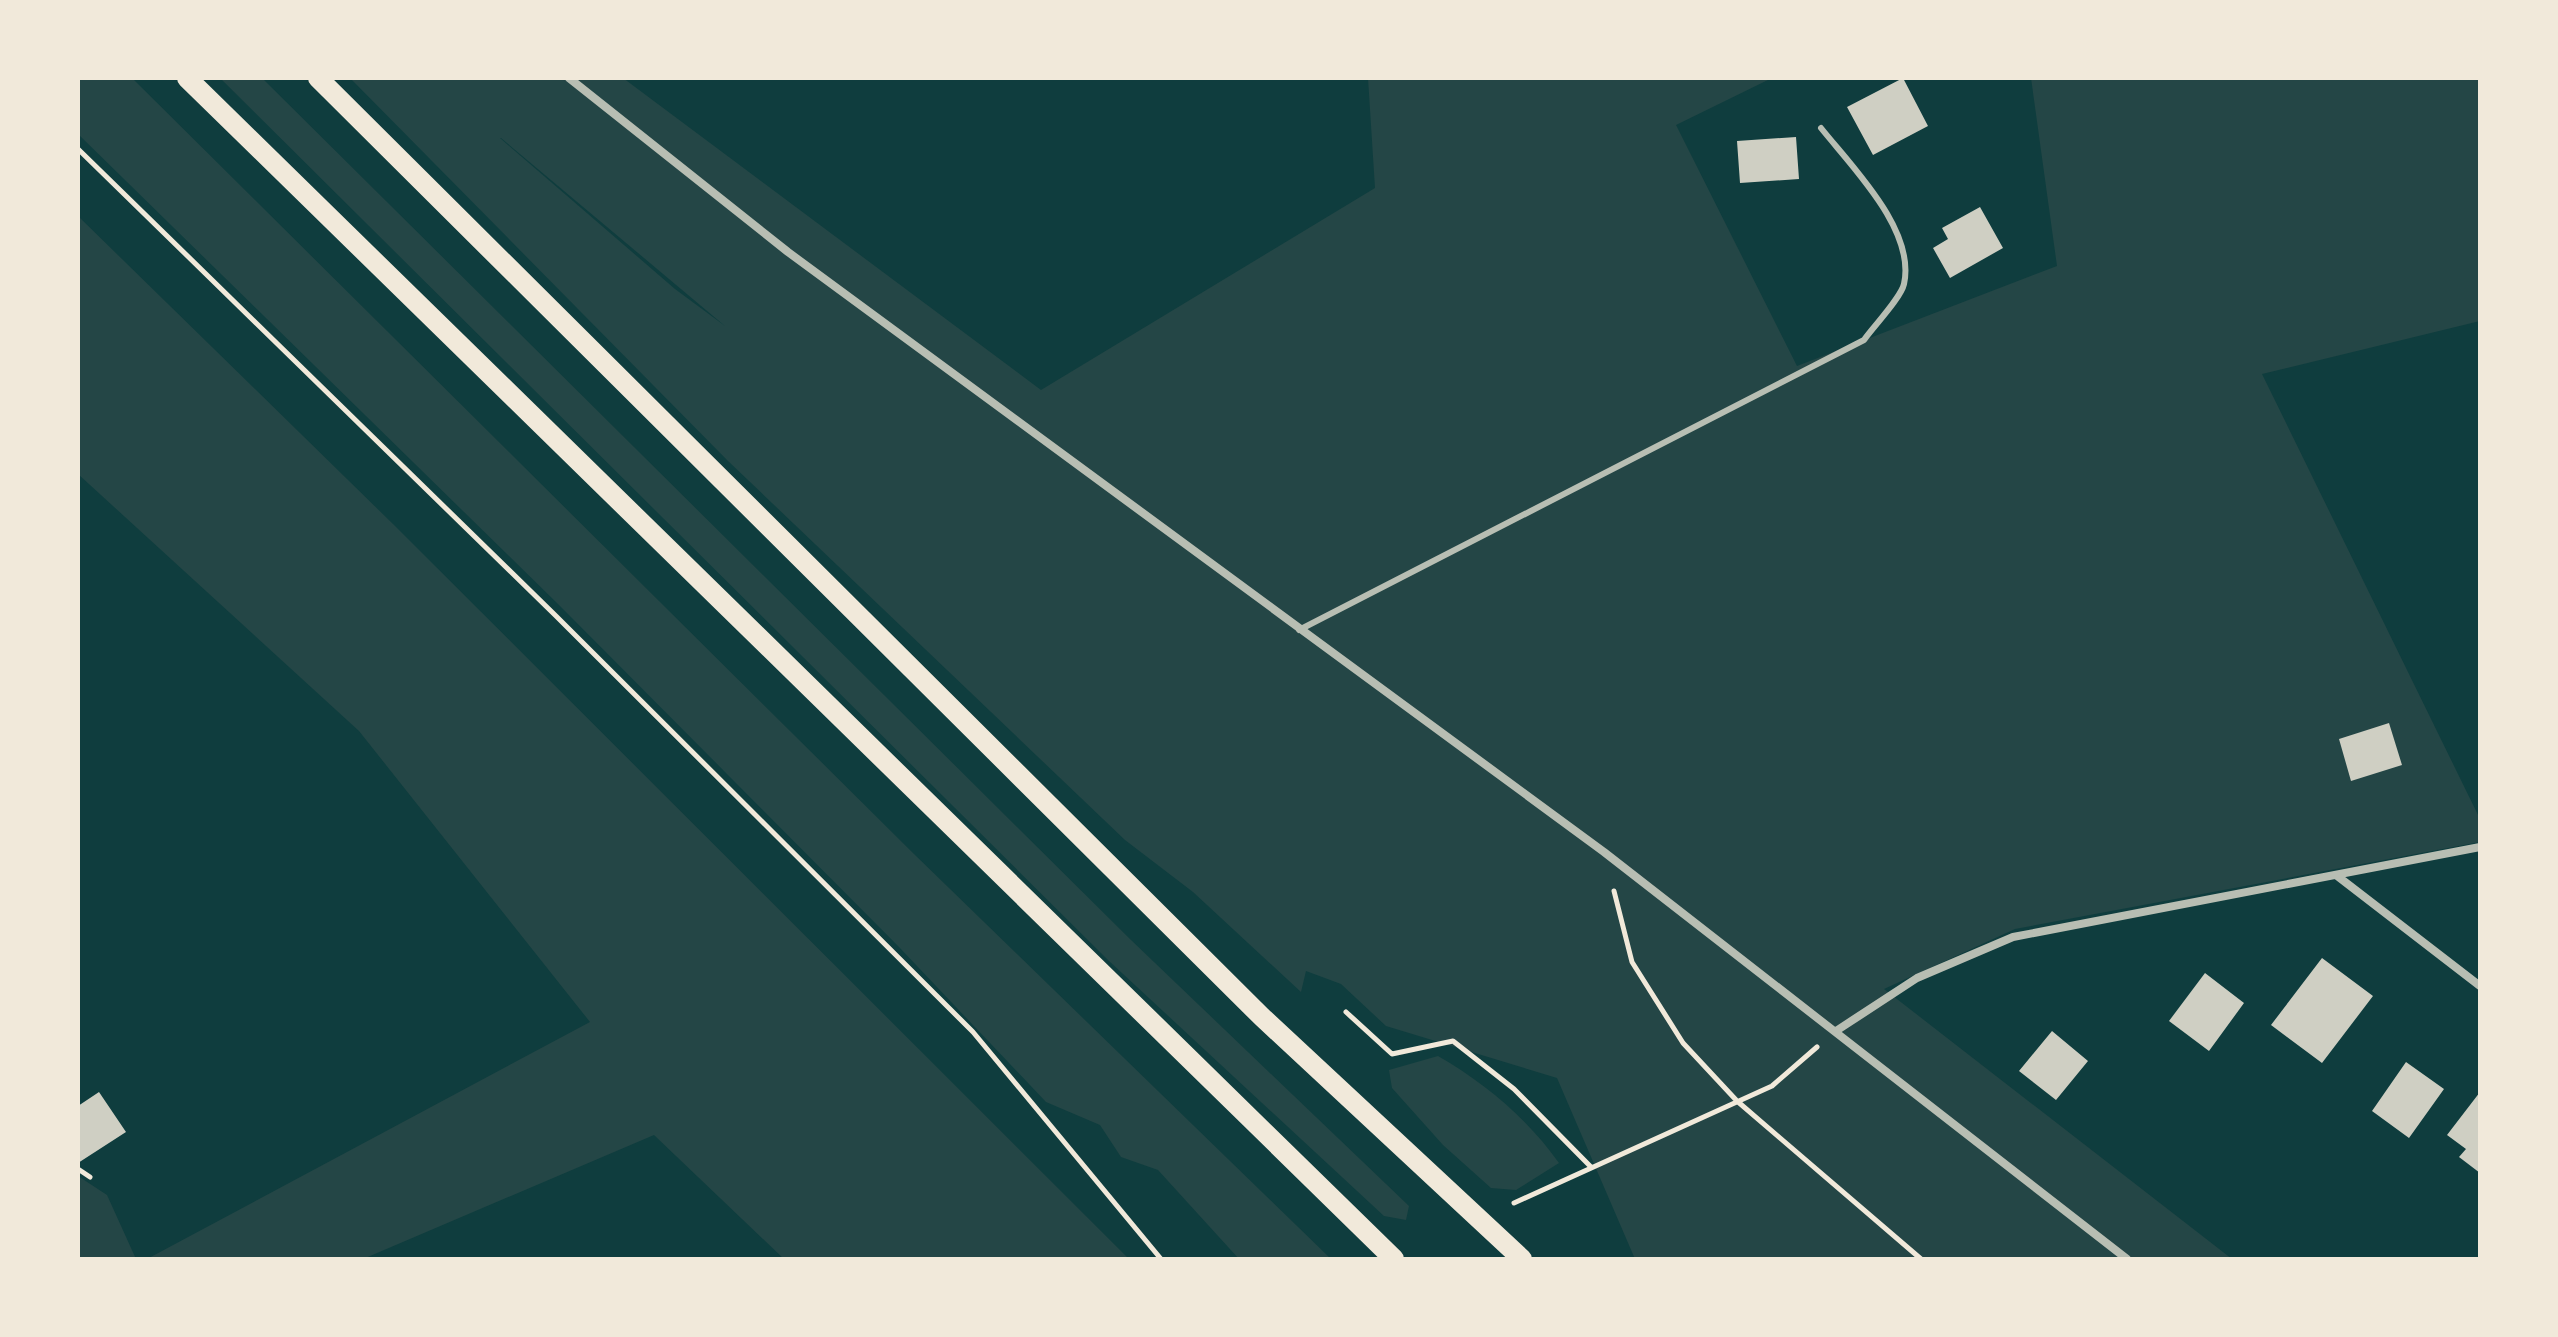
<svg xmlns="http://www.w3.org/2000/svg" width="2558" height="1337" font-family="Raleway,sans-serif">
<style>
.green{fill:#244646;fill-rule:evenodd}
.building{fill:#cfcfc3}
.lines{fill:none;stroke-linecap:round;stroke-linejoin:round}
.path{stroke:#f1e9da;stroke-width:5}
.service{stroke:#b8beb3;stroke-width:6}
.minor{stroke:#b8beb3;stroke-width:8}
.primary{stroke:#f1e9da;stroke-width:20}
</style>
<rect width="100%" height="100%" fill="#0f3d3e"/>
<path class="green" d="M 78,78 L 132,78 L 914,854 L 1331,1259 L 1239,1259 L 1158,1170 L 1121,1157 L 1100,1125 L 1046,1102 L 899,947 L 560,606 L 78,134 Z
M 220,78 L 262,78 L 1131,940 L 1409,1206 L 1406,1220 L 1384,1216 L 1109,961 Z
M 350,78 L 623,78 L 1041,390 L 1375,188 L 1368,78 L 1772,78 L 1676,125 L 1797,366 L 2057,266 L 2031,78 L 2480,78 L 2480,321 L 2262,374 L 2480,819 L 2480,842 L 2015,929 L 1884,989 L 2232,1259 L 1635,1259 L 1557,1078 L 1386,1026 L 1341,984 L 1306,971 L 1301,992 L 1193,892 L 1125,840 L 728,461 ZM 500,138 L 501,138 L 725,326 L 675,289 Z
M 78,216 L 393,524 L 1129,1259 L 784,1259 L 654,1135 L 363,1259 L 147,1259 L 590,1022 L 359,731 L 78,474 Z
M 1438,1056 C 1485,1083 1528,1119 1559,1163 L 1516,1190 L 1491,1188 L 1443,1145 L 1392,1088 L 1389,1070 Z
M 78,1176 L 107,1195 L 136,1259 L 78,1259 Z"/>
<path class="building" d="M 1903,78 L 1928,126 L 1873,155 L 1847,107 Z
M 1796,137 L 1799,179 L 1740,183 L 1737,141 Z
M 1980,207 L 2003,248 L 1950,278 L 1933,248 L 1948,239 L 1942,228 Z
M 2389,723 L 2402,765 L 2351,781 L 2339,739 Z
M 2322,958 L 2373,996 L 2322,1063 L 2271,1025 Z
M 2205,973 L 2244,1003 L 2209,1051 L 2169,1021 Z
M 2052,1031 L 2088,1061 L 2056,1100 L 2019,1071 Z
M 2406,1062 L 2444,1089 L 2409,1138 L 2372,1111 Z
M 99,1092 L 126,1132 L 78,1163 L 78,1106 Z
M 2480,1092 L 2480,1173 L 2459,1157 L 2466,1149 L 2447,1135 Z"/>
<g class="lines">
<path class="path" d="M 78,149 L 555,615 L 973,1032 L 1161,1259
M 1614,891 L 1632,962 L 1683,1043 L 1737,1101 L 1921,1259
M 1346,1012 L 1392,1054 L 1453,1041 L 1514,1089 L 1591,1167
M 78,1169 L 90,1177
M 1514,1203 L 1772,1086 L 1817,1047"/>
<path class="service" d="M 1299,630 L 1864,340 C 1873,327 1901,298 1904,284 C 1916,230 1852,167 1821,128"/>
<path class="minor" d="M 569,78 L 788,252 L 1604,852 L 2127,1259
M 2336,875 L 2480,986
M 1836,1031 L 1917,978 L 2013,937 L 2480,847"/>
<path class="primary" d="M 187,78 L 1394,1259
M 318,78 L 1262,1017 L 1522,1259"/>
</g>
<rect width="2558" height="1337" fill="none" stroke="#f1e9da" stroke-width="160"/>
</svg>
